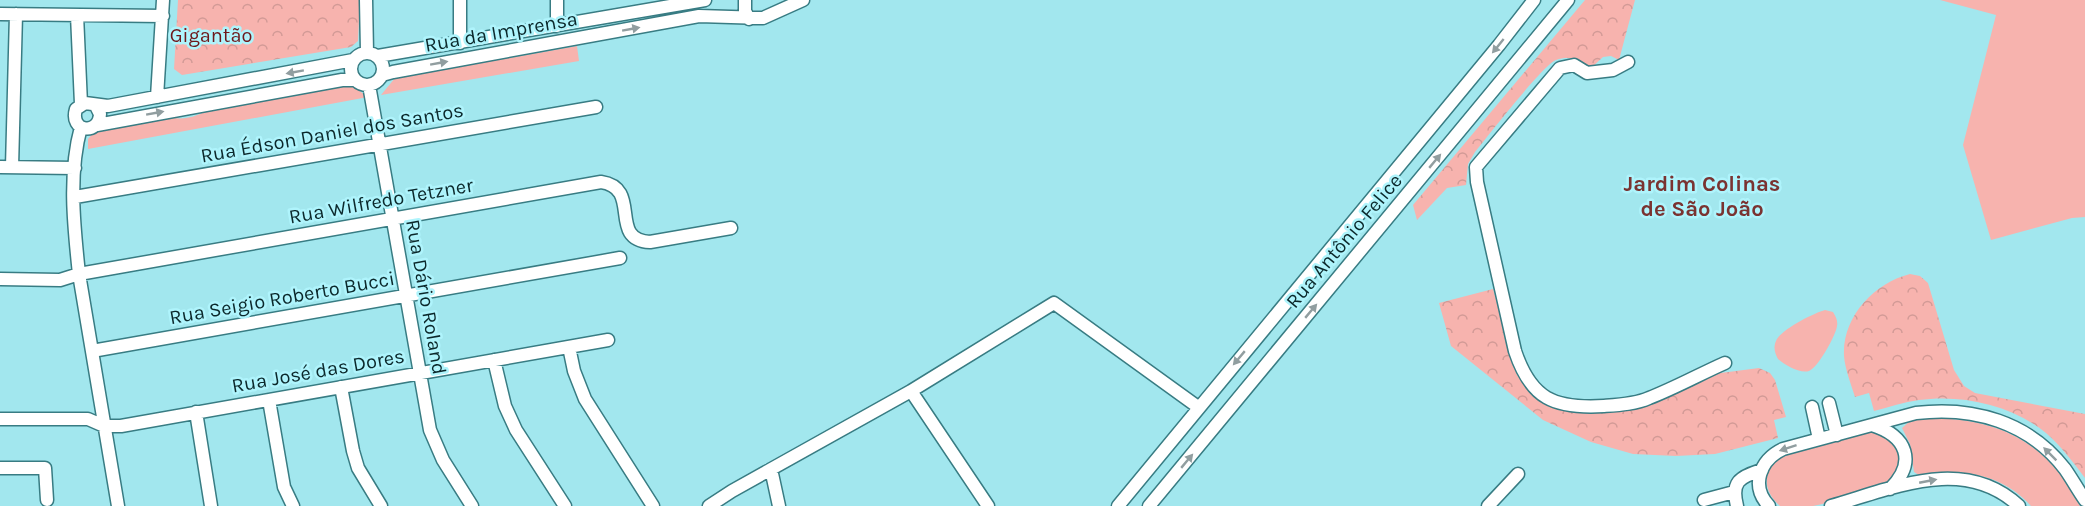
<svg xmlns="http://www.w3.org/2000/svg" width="2085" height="506" font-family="Karla,sans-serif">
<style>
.grass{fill:#f7b3ae}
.park{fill:url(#park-crowns)}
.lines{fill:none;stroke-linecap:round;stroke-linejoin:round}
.minor-casing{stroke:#387c83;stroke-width:15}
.minor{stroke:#fff;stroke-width:12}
.oneway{fill:#919ea0}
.labels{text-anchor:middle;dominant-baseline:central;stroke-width:5;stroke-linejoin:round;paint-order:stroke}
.street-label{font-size:20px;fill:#0b282b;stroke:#aff4fc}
.park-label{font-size:20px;fill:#6e181b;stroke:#aff4fc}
.quarter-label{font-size:22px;font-weight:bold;fill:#7a3331;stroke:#aff4fc}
</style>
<defs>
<pattern id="park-crowns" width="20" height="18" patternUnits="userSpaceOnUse" patternTransform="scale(1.5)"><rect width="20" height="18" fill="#f7b3ae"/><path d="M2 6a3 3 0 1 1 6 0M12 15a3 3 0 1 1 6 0" fill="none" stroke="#d29a96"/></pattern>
</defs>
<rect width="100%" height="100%" fill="#a2e7ee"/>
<path class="grass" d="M 1940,0 L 2085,0 L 2085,217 L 2072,218 L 1991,240 L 1963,145 L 1996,15 Z
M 577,46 L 579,61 L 381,95 L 395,78 Z
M 351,85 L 368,97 L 88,149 L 88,139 L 96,130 L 168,116 C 180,122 201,116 210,108 Z
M 1825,310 L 1833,312 C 1836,317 1838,321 1837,326 C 1836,335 1818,368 1809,371 C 1800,374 1785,365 1778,359 C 1775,353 1773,348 1776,341 C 1780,330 1814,313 1825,310 Z
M 1927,418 C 1979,418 2026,430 2060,474 C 2068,484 2074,496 2080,506 L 2031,506 C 2002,473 1959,468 1919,475 L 1914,472 L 1910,444 L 1902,428 L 1910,421 Z
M 1870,432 C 1881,433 1891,436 1897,447 C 1914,483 1868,491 1845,497 C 1835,500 1824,504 1813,506 C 1803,506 1791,506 1780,506 C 1761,489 1762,468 1785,455 Z"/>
<path class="park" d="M 178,0 L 360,0 L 358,41 L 351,47 L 182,75 L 174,69 Z
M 1585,0 L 1635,0 L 1619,60 L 1611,56 L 1603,57 L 1591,68 C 1580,60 1570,55 1556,60 C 1543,65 1488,136 1475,152 L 1468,164 L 1466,185 L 1447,188 L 1417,220 L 1413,205 Z
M 1910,274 L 1920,276 L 1928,283 L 1954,370 L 1964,386 L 1975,393 L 2085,414 L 2085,478 C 2073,462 2061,446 2046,433 C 2012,405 1962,394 1919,400 C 1904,402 1889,407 1874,411 L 1869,393 L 1855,397 C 1851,384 1845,369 1844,356 C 1842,317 1874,283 1910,274 Z
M 1493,289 L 1517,375 L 1539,400 L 1552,406 L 1591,412 L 1713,374 L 1759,368 L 1770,373 L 1775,380 L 1786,417 L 1774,420 L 1778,438 L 1715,454 L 1676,456 L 1633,454 L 1591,442 L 1543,420 L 1451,346 L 1439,303 Z"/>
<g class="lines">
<g class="minor-casing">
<path id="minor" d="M 366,0 L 367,52
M 745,0 L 745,11 L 749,19
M 0,14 L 163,16
M 77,15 L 81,104
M 557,26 L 557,0
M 460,43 L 460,0
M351 69a16 16 0 1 1 32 0a16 16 0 1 1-32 0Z
M 378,56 L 705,0
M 1628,62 L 1613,70 L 1587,73 L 1574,65 L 1560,68 L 1476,167 L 1477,182 L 1515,351 C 1531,399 1554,409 1604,406 C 1618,405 1636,404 1649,398 C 1675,388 1700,374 1725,363
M 382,75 L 393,72 L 699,16 L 763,18 L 803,0
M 369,85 L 430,430 L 443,460 L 472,506
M 157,97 L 163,0
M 96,106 L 100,114 C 99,136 69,132 76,109 L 85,103 L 108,106 L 353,60
M 97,125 L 342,80 L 355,80
M 81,127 C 68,174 74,227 79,274 L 118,506
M 0,167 L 75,168
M 12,167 L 16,14
M 75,197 L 596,107
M 0,279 L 60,280 L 79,274 L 601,182 C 643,188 607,240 650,242 L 731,228
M 569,347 L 574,371 L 585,399 L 653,506
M 92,351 L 620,258
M 494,360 L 505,406 L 516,430 L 565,506
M 341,387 L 353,451 L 358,468 L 381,506
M 911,391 L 988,506
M 269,400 L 284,487 L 293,506
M 1829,403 L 1837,435
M 1812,407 L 1819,439
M 196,412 L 211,506
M 0,419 L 88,419 L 104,426 L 121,426 L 608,340
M 1872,425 C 1907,436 1917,462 1890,489
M 0,468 L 45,468 L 47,500
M 771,469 L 779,506
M 1704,500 L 1734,492
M 709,506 L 732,491 L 911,391 L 1054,303 L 1198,407
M 1118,506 L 1499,45 L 1534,0
M 1149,506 L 1568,0
M 1488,506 L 1518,474
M 1737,506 C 1731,482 1739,477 1762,470
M 1769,506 C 1750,486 1760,460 1783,449 L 1916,413 C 1973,406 2029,422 2065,469 C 2072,479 2078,490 2085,500
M 1831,506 C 1894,488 1964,455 2019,506"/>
</g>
<use href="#minor" class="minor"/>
</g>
<defs><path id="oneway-solid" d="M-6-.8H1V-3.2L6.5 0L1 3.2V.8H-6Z" transform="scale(1.5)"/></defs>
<g class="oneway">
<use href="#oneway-solid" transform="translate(631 29) rotate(-10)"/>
<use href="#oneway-solid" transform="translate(1498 46) rotate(129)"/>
<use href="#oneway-solid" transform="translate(439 63) rotate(-10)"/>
<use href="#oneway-solid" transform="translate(295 72) rotate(170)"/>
<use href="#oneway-solid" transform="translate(155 113) rotate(-10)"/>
<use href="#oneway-solid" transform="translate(1435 161) rotate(-50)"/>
<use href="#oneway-solid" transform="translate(1311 311) rotate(-50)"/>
<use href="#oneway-solid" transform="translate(1239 358) rotate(130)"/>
<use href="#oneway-solid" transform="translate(1788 448) rotate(162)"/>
<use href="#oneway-solid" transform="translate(2050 454) rotate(-135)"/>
<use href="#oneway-solid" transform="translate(1187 461) rotate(-50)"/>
<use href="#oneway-solid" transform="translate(1928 481) rotate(-11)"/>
</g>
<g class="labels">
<g class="street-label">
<text transform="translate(501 32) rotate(-10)">Rua da Imprensa</text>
<text transform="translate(332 133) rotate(-10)">Rua Édson Daniel dos Santos</text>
<text transform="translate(381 201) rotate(-10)">Rua Wilfredo Tetzner</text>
<text transform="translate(1344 241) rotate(-50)">Rua Antônio Felice</text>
<text transform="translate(426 297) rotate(80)">Rua Dário Roland</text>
<text transform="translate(282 298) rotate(-10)">Rua Seigio Roberto Bucci</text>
<text transform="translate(318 371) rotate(-10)">Rua José das Dores</text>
</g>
<g class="park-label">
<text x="211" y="35">Gigantão</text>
</g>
<g class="quarter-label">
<text x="1702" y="184">Jardim Colinas<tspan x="1702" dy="25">de São João</tspan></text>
</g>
</g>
</svg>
